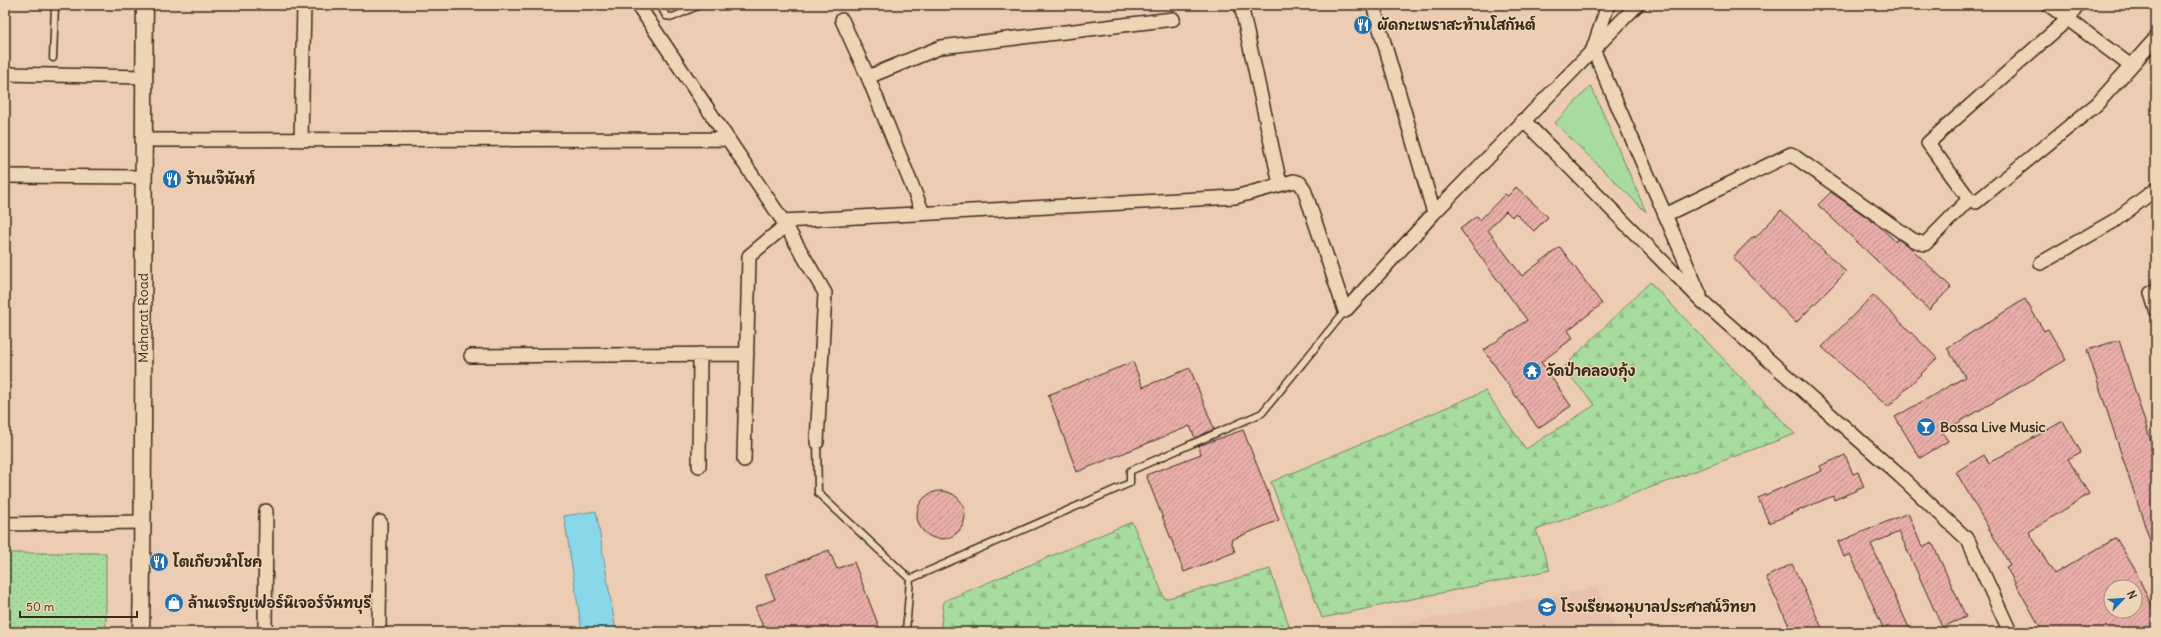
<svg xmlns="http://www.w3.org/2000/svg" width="2161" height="637" font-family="Delius,'Playpen Sans Thai',sans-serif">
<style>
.built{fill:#e7c1ad}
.grass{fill:url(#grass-dots);stroke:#72835e}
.forest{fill:url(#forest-firs);stroke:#72835e}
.green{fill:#a8dc9f;stroke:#72835e}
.water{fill:#8ad7ea;stroke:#6a9298}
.building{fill:url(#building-hatch);stroke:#3b2a1e;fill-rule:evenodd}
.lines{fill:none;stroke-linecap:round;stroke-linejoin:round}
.service-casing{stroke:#3b2a1e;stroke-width:9}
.minor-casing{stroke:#3b2a1e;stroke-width:16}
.tertiary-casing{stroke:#3b2a1e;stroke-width:19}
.service{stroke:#edd5b5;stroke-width:6}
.minor{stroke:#edd5b5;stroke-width:13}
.tertiary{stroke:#edd5b5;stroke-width:16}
.labels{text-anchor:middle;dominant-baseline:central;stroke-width:3;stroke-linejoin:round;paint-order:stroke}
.poi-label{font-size:14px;font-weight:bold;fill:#3b2a1e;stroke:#edd5b5;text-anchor:start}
.street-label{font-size:14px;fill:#3b2a1e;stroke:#edd5b5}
</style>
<defs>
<pattern id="grass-dots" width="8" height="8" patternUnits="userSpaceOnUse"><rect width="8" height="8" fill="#a8dc9f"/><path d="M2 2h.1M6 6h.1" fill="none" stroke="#92bd88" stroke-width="1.8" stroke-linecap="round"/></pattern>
<pattern id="forest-firs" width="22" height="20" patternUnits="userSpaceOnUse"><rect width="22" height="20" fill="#a8dc9f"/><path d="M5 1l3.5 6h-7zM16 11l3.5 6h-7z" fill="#92bd88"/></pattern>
<pattern id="building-hatch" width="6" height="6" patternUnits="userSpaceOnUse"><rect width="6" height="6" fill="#e9aea9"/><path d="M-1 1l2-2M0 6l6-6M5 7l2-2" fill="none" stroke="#be8e89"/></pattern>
</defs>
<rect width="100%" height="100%" fill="#eccdb3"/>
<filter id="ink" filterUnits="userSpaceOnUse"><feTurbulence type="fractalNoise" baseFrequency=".025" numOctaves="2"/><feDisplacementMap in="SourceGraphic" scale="8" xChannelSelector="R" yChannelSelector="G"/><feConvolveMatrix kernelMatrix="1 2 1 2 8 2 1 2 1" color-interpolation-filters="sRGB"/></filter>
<g filter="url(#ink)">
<path class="built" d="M 1597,587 L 1616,632 L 1382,632 L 1381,628 Z"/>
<path class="grass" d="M 5,553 L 106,553 L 106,632 L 5,632 Z"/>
<path class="forest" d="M 1650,282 L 1795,434 L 1536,530 L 1550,570 L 1322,618 L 1271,482 L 1485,391 L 1526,449 L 1595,405 L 1563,368 Z
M 1132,522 L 1165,599 L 1270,569 L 1291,632 L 940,632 L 944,601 Z"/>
<path class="green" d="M 1591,86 L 1646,212 L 1555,123 Z"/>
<path class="water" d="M 596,511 L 616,632 L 582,632 L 564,516 Z"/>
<path class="building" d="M 1516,187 L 1548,217 L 1534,231 L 1515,213 L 1512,217 L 1506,211 L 1488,230 L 1522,276 L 1560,247 L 1602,304 L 1568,330 L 1573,338 L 1541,362 L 1571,406 L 1538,428 L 1484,350 L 1527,320 L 1460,229 L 1477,216 L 1480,220 L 1505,194 L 1508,196 Z
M 1831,192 L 1878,225 L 1896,242 L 1898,239 L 1911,248 L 1951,287 L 1929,310 L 1818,205 Z
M 1781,210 L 1846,272 L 1796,323 L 1733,257 L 1754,236 L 1755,238 Z
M 1873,295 L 1937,358 L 1888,407 L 1822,347 Z
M 2025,299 L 2044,331 L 2048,329 L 2066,360 L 1942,432 L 1948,441 L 1920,458 L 1895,417 L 1965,377 L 1947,348 Z
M 2119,340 L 2154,451 L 2156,450 L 2156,550 L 2153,550 L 2087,350 Z
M 1133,362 L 1143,387 L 1190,368 L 1214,429 L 1195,438 L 1190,426 L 1077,472 L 1048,395 Z
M 2063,421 L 2081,452 L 2068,459 L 2089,494 L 2029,532 L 2054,574 L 2116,538 L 2134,568 L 2156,615 L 2156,632 L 2043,632 L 2006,567 L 2010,565 L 1956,472 L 1984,455 L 1989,463 ZM 2111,587 L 2135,587 L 2135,611 L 2111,611 Z
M 1243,430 L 1279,520 L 1231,540 L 1235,552 L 1184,572 L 1146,475 L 1201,454 L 1198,446 Z
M 1845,455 L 1853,474 L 1858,472 L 1864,487 L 1834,500 L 1833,496 L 1769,523 L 1758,498 L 1822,471 L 1820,466 Z
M917 515a24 24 0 1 1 48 0a24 24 0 1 1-48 0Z
M 1908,513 L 1922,547 L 1932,542 L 1966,617 L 1942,627 L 1899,532 L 1871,544 L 1911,632 L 1885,632 L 1850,554 L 1844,557 L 1838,542 Z
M 829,550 L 837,569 L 854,562 L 881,632 L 765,632 L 755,607 L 775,599 L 765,575 Z
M 1792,564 L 1824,632 L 1792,632 L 1766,577 Z"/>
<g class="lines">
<g class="service-casing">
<path id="service" d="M 660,5 L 666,16 L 673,17 L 700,5
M 53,58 L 55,5
M 817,442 L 818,493 L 910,579 L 1130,483 L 1130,471 L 1262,413 L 1345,311
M 906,632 L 910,579"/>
</g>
<g class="minor-casing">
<path id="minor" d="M 638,5 L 783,221 L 1235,197 L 1294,181 L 1300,183 L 1304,189 L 1345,311 L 1434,213 L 1637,5
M 1241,5 L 1280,184
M 1373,5 L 1434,213
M 1608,5 L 1593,49 L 1700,295
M 2049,5 L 2131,66
M 842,20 L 868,77 L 923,213
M 5,74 L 144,77
M 868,77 L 941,47 L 1173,19
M 1523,120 L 1703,302 L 1901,477 L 1968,540 L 2010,632
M 142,140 L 728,139
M 301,140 L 304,5
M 5,176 L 143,177
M 1969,199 L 1928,143 L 2068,19 L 2078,5
M 1665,215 L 1791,154 L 1913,240 L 1925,244 L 1969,199 L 1976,202 L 2097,104 L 2156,38
M 783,221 L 825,293 L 817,442
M 2041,263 L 2114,221 L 2156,189
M 2156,290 L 2151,293 L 2156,310
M 471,356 L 747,354
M 744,460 L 749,256 L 786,225
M 699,466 L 700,354
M 5,524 L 143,522
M 265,632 L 266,511
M 379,632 L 380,522"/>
</g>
<g class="tertiary-casing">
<path id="tertiary" d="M 141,632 C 145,423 142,214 145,5"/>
</g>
<use href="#service" class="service"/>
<use href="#minor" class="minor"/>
<use href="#tertiary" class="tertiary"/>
</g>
</g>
<defs>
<g id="restaurant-disc" transform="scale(1)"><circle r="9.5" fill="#1f6fb2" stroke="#edd5b5"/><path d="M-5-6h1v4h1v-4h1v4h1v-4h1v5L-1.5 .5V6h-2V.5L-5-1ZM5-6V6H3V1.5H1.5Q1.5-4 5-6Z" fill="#fff"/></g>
<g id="temple-disc" transform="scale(1)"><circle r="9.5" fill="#1f6fb2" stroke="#edd5b5"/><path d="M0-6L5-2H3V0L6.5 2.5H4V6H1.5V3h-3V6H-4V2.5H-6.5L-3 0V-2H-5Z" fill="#fff"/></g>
<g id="bar-disc" transform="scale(1)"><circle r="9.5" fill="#1f6fb2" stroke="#edd5b5"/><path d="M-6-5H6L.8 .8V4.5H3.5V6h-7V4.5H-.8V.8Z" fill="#fff"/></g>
<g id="shop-disc" transform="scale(1)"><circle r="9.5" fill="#1f6fb2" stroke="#edd5b5"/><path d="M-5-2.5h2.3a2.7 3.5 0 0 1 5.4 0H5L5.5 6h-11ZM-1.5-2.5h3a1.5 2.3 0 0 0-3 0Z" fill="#fff"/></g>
<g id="school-disc" transform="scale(1)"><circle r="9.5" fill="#1f6fb2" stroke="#edd5b5"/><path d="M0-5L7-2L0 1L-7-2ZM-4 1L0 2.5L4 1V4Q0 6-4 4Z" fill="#fff"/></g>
</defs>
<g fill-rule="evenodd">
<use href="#restaurant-disc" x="1363" y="25"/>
<use href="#restaurant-disc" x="172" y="179"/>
<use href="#temple-disc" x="1532" y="371"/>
<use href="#bar-disc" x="1926" y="427"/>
<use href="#restaurant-disc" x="159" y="562"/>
<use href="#shop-disc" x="174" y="603"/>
<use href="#school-disc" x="1547" y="607"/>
</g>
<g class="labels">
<g class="poi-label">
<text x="1377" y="25">ผัดกะเพราสะท้านโสกันต์</text>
<text x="186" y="179">ร้านเจ๊นันท์</text>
<text x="1546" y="371">วัดป่าคลองกุ้ง</text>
<text x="1940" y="427">Bossa Live Music</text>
<text x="173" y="562">โตเกียวนำโชค</text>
<text x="188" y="603">ล้านเจริญเฟอร์นิเจอร์จันทบุรี</text>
<text x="1561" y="607">โรงเรียนอนุบาลประศาสน์วิทยา</text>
</g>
<g class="street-label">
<text transform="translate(143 318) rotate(-90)">Maharat Road</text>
</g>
</g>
<rect width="2161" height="637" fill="none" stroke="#edd5b5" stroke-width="20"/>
<rect x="10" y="10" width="2141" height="617" fill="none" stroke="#3b2a1e" stroke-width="1.5" filter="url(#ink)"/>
<g transform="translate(2123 599) rotate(65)"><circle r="19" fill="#edd5b5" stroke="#a69179"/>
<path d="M0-3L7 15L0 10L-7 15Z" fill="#1f6fb2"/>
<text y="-6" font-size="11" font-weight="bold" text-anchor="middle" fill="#3b2a1e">N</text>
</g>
<path d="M20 611v6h117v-6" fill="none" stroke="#3b2a1e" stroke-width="2"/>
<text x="26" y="611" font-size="12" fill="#3b2a1e" stroke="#edd5b5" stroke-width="3" paint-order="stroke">50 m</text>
</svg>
